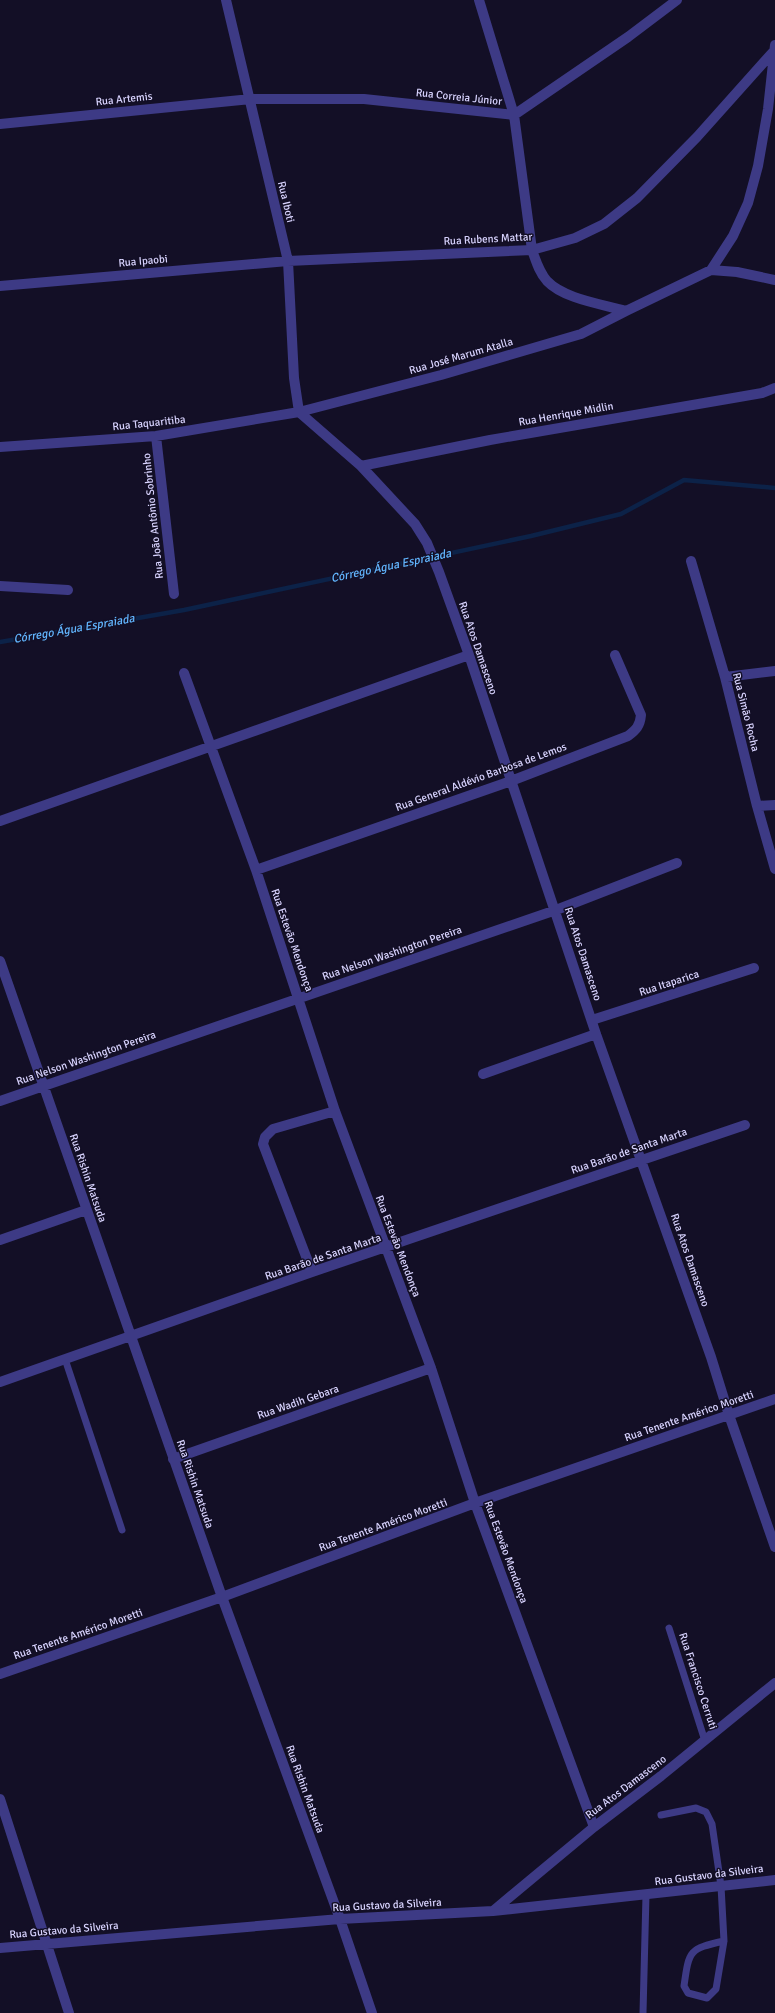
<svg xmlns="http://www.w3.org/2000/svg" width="775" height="2013" font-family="Signika,sans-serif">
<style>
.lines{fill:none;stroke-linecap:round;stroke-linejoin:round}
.stream{stroke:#0c2248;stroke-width:4.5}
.lane{stroke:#3d3a85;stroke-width:7}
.street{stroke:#3d3a85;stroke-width:10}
.labels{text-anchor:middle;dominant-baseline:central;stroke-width:3;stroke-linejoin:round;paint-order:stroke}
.street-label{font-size:11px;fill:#d9d4ff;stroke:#130f26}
.water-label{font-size:12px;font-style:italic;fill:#62b6ff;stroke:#130f26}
</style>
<rect width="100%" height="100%" fill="#130f26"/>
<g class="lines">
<path class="stream" d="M 0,642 L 184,610 L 531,536 L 621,514 L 684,480 L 775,488"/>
<path class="lane" d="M 65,1359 L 122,1530
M 669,1628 L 705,1741
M 661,1815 L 696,1808 L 706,1812 L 712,1824 L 721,1886 L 724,1941 L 716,1989 L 707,1998 L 688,1993 L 684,1986 C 689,1950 689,1949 724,1941
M 643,2013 L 646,1895"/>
<path class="street" d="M 226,0 L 288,261 L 294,378 L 299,412
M 479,0 L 514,115 L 532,250 C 536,261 539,272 547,281 C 564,299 602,304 626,311 L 711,270 L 737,272 L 775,280
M 0,124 L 251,99 L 364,99 L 514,115 L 628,37 L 677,0
M 711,270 L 733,236 L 748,203 L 758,166 L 768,109 L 775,45
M 0,286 L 288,261 L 532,250 L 575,238 L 604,224 L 637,198 L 697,137 L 773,52
M 299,412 L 361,466 L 415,524 L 427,543 L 439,572 L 469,655 L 596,1034 L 711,1357 L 729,1415 L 775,1547
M 156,436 L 174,594
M 0,447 L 156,436 L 299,412 L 441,375 L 581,334 L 626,311
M 361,466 L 490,440 L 739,397 L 762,393 L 775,388
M 691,561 L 725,677 L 757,806 L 775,869
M 0,586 L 68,590
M 184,673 L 256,870 L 335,1111 L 431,1368 L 475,1503 L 594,1827
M 725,677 L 775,671
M 757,806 L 775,805
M 0,821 L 469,655
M 256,870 L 511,781 L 628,736 C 636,730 640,726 641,715 L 615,655
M 0,961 L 222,1597 L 340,1919 L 372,2013
M 592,1020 L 754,968
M 483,1074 L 596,1034
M 0,1101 L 556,910 L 677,863
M 0,1240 L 86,1210
M 312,1272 L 263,1144 L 265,1137 L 273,1129 L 335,1111
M 0,1382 L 312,1272 L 745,1125
M 173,1459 L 431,1368
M 0,1674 L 222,1597 L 475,1503 L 775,1399
M 0,1799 L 69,2013
M 493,1911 L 594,1827 L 661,1776 L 775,1683
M 0,1948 L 340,1919 L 493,1911 L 775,1880"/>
</g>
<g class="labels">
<g class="street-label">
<text transform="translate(459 97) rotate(6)">Rua Correia Júnior</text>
<text transform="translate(124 99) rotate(-6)">Rua Artemis</text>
<text transform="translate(286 202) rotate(77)">Rua Iboti</text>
<text transform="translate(488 239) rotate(-3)">Rua Rubens Mattar</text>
<text transform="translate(143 261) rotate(-5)">Rua Ipaobi</text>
<text transform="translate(461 356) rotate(-16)">Rua José Marum Atalla</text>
<text transform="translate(566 414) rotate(-10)">Rua Henrique Midlin</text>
<text transform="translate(149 423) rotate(-6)">Rua Taquaritiba</text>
<text transform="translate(153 516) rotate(-96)">Rua João Antônio Sobrinho</text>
<text transform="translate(478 648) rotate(71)">Rua Atos Damasceno</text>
<text transform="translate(746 712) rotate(76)">Rua Simão Rocha</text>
<text transform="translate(481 777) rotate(-20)">Rua General Aldévio Barbosa de Lemos</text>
<text transform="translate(292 940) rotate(71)">Rua Estevão Mendonça</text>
<text transform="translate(392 953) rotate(-19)">Rua Nelson Washington Pereira</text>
<text transform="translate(583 954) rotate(72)">Rua Atos Damasceno</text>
<text transform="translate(669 983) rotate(-18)">Rua Itaparica</text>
<text transform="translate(86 1058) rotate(-19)">Rua Nelson Washington Pereira</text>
<text transform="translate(629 1151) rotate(-19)">Rua Barão de Santa Marta</text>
<text transform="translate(88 1178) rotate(71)">Rua Rishin Matsuda</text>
<text transform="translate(398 1246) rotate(69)">Rua Estevão Mendonça</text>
<text transform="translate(323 1257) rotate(-19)">Rua Barão de Santa Marta</text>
<text transform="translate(690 1260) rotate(71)">Rua Atos Damasceno</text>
<text transform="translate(298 1402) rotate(-19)">Rua Wadih Gebara</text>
<text transform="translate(689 1416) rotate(-19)">Rua Tenente Américo Moretti</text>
<text transform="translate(195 1484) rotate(71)">Rua Rishin Matsuda</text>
<text transform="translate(383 1525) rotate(-20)">Rua Tenente Américo Moretti</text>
<text transform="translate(506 1552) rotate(70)">Rua Estevão Mendonça</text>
<text transform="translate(78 1634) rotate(-19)">Rua Tenente Américo Moretti</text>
<text transform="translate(698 1681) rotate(72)">Rua Francisco Cerruti</text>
<text transform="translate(626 1787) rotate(-37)">Rua Atos Damasceno</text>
<text transform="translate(305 1789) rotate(70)">Rua Rishin Matsuda</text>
<text transform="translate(709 1875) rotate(-7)">Rua Gustavo da Silveira</text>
<text transform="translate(387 1905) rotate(-3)">Rua Gustavo da Silveira</text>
<text transform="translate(64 1930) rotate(-5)">Rua Gustavo da Silveira</text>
</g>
<g class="water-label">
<text transform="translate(391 566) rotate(-12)">Córrego Água Espraiada</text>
<text transform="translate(74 629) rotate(-10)">Córrego Água Espraiada</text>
</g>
</g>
</svg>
